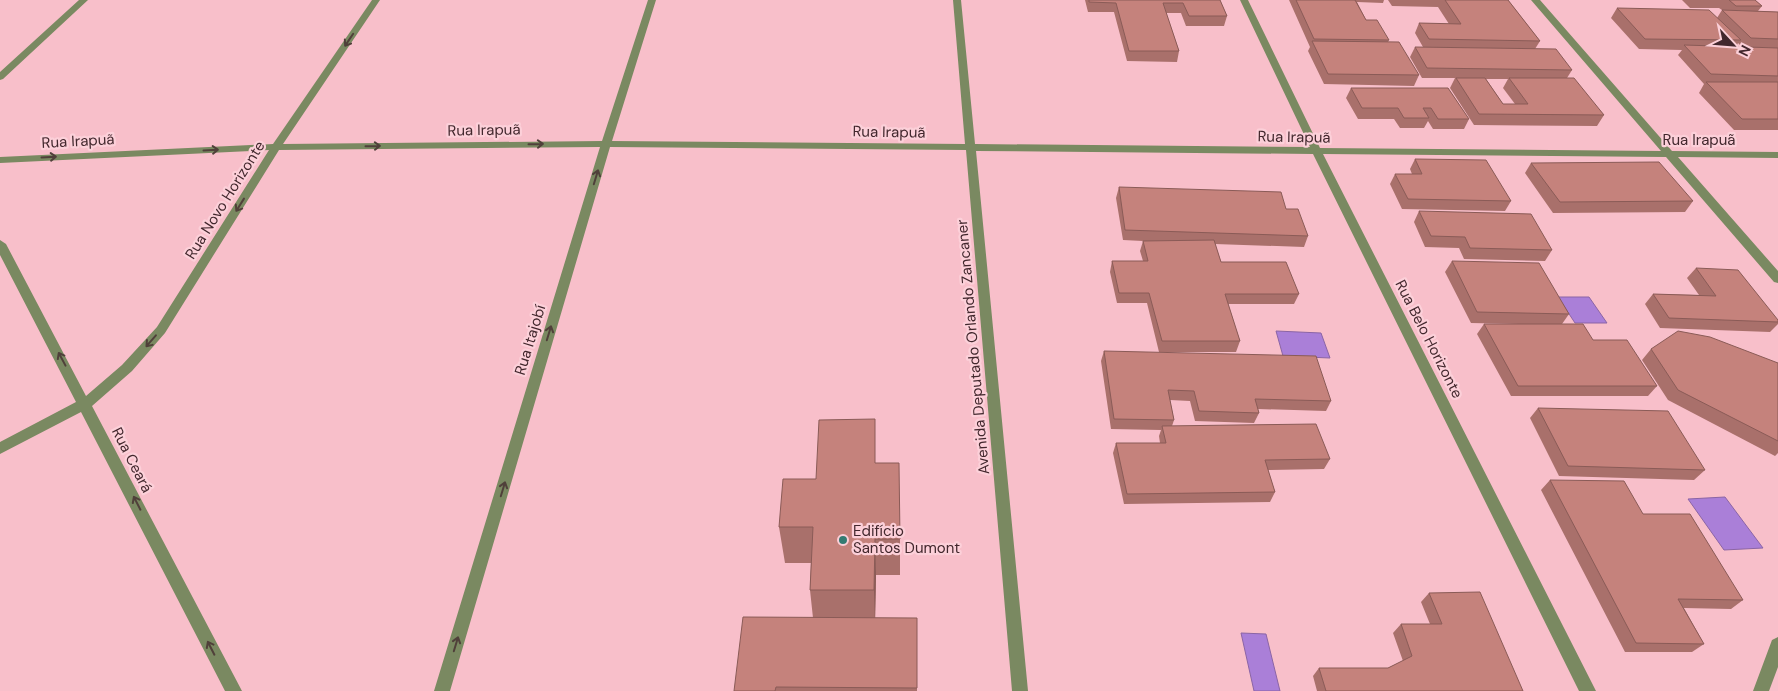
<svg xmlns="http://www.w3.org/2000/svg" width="1778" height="691" font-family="'DM Sans',sans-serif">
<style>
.water{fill:#aa7fd8;stroke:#8b65a5}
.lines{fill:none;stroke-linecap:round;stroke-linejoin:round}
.minor{fill:#7a8961;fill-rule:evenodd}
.wall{fill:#a9706b;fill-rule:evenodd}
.shaded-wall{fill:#8a5b57}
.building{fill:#c5827c;stroke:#8a5b57}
.oneway{stroke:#50403a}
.poi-dot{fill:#347b72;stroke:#fcd0d9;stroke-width:2}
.labels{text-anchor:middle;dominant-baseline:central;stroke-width:4.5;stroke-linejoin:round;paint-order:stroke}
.street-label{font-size:15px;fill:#42272d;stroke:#fcd0d9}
.poi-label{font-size:15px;fill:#42272d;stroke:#fcd0d9;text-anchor:start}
</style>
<rect width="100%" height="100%" fill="#f8bfca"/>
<path class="water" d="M 1558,297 L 1589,297 L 1607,323 L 1575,323 Z
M 1276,331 L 1321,333 L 1330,358 L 1283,356 Z
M 1725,497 L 1763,548 L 1724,550 L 1688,499 Z
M 1241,633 L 1266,634 L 1280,691 L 1254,691 Z"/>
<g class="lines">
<path class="minor" d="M 79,0 L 88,0 L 3,79 L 0,80 L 0,72 Z
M 372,0 L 380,0 L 283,144 L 602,141 L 648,0 L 656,0 L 612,141 L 965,144 L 953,0 L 961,0 L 975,144 L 1310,147 L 1240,0 L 1248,0 L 1320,148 L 1661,151 L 1531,0 L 1540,0 L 1672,151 L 1778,152 L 1778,158 L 1678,157 L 1778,271 L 1778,283 L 1774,282 L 1666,157 L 1323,154 L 1596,691 L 1579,691 L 1313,154 L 976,151 L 1028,691 L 1012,691 L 966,150 L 610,147 L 450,691 L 434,691 L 600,147 L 279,150 L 165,333 L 132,371 L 92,406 L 242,691 L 225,691 L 81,412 L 0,454 L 0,442 L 76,402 L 0,255 L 0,240 L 6,244 L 86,396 L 122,365 L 157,327 L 269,150 L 0,163 L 0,157 L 273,144 Z
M 1778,637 L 1778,667 L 1769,691 L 1753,691 L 1772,640 Z"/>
</g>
<path class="wall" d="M 1085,0 L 1220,0 L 1227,16 L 1224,26 L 1186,26 L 1181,13 L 1166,13 L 1179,51 L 1177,62 L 1127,61 L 1114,12 L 1088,12 Z
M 1289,0 L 1384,0 L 1383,3 L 1357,2 L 1366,20 L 1389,40 L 1388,42 L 1419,75 L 1414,86 L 1324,84 L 1308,51 L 1310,47 Z
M 1388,0 L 1508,0 L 1540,41 L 1535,49 L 1572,70 L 1567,78 L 1604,115 L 1597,126 L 1474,125 L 1450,88 L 1455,78 L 1422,78 L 1410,57 L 1415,47 L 1423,47 L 1415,33 L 1419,23 L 1449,24 L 1438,7 L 1392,6 ZM 1486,79 L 1508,79 L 1503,88 L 1515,104 L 1503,104 Z
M 1682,0 L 1755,0 L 1762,6 L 1758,11 L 1778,12 L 1778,130 L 1734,130 L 1699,93 L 1704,84 L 1678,55 L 1682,50 L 1639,49 L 1611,18 L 1617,8 L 1717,18 L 1722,10 L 1719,8 L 1690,8 ZM 1738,43 L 1742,47 L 1736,47 Z
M 1351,88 L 1448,88 L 1469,119 L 1464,129 L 1433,129 L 1428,121 L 1424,128 L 1400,128 L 1394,119 L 1358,119 L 1346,98 Z
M 1415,159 L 1511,201 L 1505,211 L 1402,209 L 1390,184 L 1395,174 L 1412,174 L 1410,169 Z
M 1531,163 L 1693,201 L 1685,212 L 1553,213 L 1525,173 Z
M 1119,187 L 1286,209 L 1308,236 L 1304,247 L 1215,244 L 1221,262 L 1299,294 L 1294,304 L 1228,304 L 1240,341 L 1236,352 L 1159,352 L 1147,303 L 1117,303 L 1110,272 L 1112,261 L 1143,261 L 1140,251 L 1143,241 L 1123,240 L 1116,198 Z
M 1419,211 L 1552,250 L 1545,261 L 1464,259 L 1459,248 L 1425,247 L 1414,222 Z
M 1452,261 L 1569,314 L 1562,324 L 1593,340 L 1657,386 L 1648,396 L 1511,396 L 1477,334 L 1484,324 L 1519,324 L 1471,323 L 1445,272 Z
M 1696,268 L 1778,320 L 1778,324 L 1770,332 L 1660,328 L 1645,304 L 1653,294 L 1699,295 L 1687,278 Z
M 1651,349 L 1778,363 L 1778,453 L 1775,456 L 1668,400 L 1642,360 Z
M 1104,351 L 1331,401 L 1326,411 L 1258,409 L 1259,413 L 1254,423 L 1195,421 L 1190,401 L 1170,400 L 1174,420 L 1172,426 L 1330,459 L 1324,469 L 1268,470 L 1275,492 L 1270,502 L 1124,504 L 1113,453 L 1116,443 L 1160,443 L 1159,436 L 1161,430 L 1111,429 L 1101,361 Z
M 1538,408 L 1705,470 L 1694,480 L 1559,476 L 1530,418 Z
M 876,463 L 900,539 L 900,575 L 876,575 L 875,618 L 917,618 L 917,691 L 734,691 L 813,618 L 810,590 L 811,563 L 785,563 L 779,527 L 816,479 Z
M 1550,480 L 1643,514 L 1743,600 L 1731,609 L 1684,608 L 1704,644 L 1692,652 L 1625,652 L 1541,490 Z
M 1429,593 L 1523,691 L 1317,691 L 1313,676 L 1319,668 L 1388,668 L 1403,661 L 1393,633 L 1401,624 L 1430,624 L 1421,602 Z"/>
<path class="shaded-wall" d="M 875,539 L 876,575 L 875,625 L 874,590 Z"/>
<path class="building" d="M 1089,0 L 1220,0 L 1227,16 L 1189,16 L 1183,3 L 1163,3 L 1179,51 L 1129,51 L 1116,3 L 1089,2 Z
M 1296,0 L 1355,0 L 1366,20 L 1377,20 L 1389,40 L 1314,39 Z
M 1445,0 L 1508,0 L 1540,41 L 1429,39 L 1419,23 L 1461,24 Z
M 1729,0 L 1755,0 L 1762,6 L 1736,6 Z
M 1617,8 L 1709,10 L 1741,40 L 1645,39 Z
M 1722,10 L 1778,12 L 1778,39 L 1751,38 Z
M 1312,41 L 1399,42 L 1419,75 L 1328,74 Z
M 1684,45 L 1778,48 L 1778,76 L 1711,74 Z
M 1415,47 L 1556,49 L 1572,70 L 1427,68 Z
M 1456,78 L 1485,78 L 1503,104 L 1528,104 L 1509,78 L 1574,78 L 1604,115 L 1479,114 Z
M 1706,82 L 1778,82 L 1778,119 L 1742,119 Z
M 1351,88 L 1448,88 L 1469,119 L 1438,119 L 1431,108 L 1423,108 L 1429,118 L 1404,118 L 1398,108 L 1362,108 Z
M 1415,159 L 1486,160 L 1511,201 L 1408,199 L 1395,174 L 1422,174 Z
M 1659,162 L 1693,201 L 1560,202 L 1531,163 Z
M 1119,187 L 1281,192 L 1286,209 L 1298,209 L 1308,236 L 1125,230 Z
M 1419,211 L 1531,214 L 1552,250 L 1470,248 L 1465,237 L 1431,236 Z
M 1214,240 L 1221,262 L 1286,262 L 1299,294 L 1225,294 L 1240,341 L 1162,341 L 1149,293 L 1119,293 L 1112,261 L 1148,261 L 1143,241 Z
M 1452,261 L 1539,263 L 1569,314 L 1477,312 Z
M 1696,268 L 1738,270 L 1778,320 L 1778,322 L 1669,318 L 1653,294 L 1716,296 Z
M 1484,324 L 1583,324 L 1593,340 L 1627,340 L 1657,386 L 1518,386 Z
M 1678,331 L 1710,337 L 1778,363 L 1778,441 L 1678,390 L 1651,349 Z
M 1104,351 L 1316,356 L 1331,401 L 1255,399 L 1259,413 L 1199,411 L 1194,391 L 1168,390 L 1174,420 L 1114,419 Z
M 1538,408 L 1668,411 L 1705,470 L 1568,466 Z
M 875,419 L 875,463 L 899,463 L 900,539 L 875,539 L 874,590 L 810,590 L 813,527 L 779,527 L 783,479 L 816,479 L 819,420 Z
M 1316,424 L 1330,459 L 1265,460 L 1275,492 L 1127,494 L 1116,443 L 1166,443 L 1162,426 Z
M 1550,480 L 1624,481 L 1643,514 L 1690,514 L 1743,600 L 1678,599 L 1704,644 L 1636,643 Z
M 1480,592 L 1523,691 L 1326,691 L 1319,668 L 1388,668 L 1412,656 L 1401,624 L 1442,624 L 1429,593 Z
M 743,617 L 917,618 L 917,688 L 776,687 L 775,691 L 734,691 Z"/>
<defs><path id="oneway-shaft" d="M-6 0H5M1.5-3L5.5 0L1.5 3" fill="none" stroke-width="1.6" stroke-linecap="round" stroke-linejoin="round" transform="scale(1.25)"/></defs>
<g class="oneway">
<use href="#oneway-shaft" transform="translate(349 40) rotate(124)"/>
<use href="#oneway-shaft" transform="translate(536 144) rotate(-1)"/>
<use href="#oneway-shaft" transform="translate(373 146) rotate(-1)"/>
<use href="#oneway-shaft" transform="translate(211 150) rotate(-3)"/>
<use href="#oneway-shaft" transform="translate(49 157) rotate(-3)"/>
<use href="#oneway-shaft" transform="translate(596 177) rotate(-73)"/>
<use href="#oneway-shaft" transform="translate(240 205) rotate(122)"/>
<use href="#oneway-shaft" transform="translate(549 333) rotate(-73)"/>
<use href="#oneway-shaft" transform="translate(151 341) rotate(131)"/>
<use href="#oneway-shaft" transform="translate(62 359) rotate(-118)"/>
<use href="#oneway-shaft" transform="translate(503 489) rotate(-73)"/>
<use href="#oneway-shaft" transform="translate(137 503) rotate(-117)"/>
<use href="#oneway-shaft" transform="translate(456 644) rotate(-73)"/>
<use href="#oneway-shaft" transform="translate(211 648) rotate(-117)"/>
</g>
<circle class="poi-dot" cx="843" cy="540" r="5"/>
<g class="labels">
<g class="street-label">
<text transform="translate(484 130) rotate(-1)">Rua Irapuã</text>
<text transform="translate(889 132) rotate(1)">Rua Irapuã</text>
<text transform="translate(1294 137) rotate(1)">Rua Irapuã</text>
<text x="1699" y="140">Rua Irapuã</text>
<text transform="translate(78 141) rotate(-3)">Rua Irapuã</text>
<text transform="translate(225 200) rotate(-58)">Rua Novo Horizonte</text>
<text transform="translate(1429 339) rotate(63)">Rua Belo Horizonte</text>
<text transform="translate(530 340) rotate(-73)">Rua Itajobí</text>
<text transform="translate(973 347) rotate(-95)">Avenida Deputado Orlando Zancaner</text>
<text transform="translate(132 460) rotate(63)">Rua Ceará</text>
</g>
<g class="poi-label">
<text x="853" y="531">Edifício<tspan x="853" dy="17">Santos Dumont</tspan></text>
</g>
</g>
<g transform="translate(1733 45) rotate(116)" stroke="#fcd0d9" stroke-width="4" paint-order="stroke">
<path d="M0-4L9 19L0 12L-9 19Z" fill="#42272d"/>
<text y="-8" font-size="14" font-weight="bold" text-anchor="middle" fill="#42272d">N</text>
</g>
</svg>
